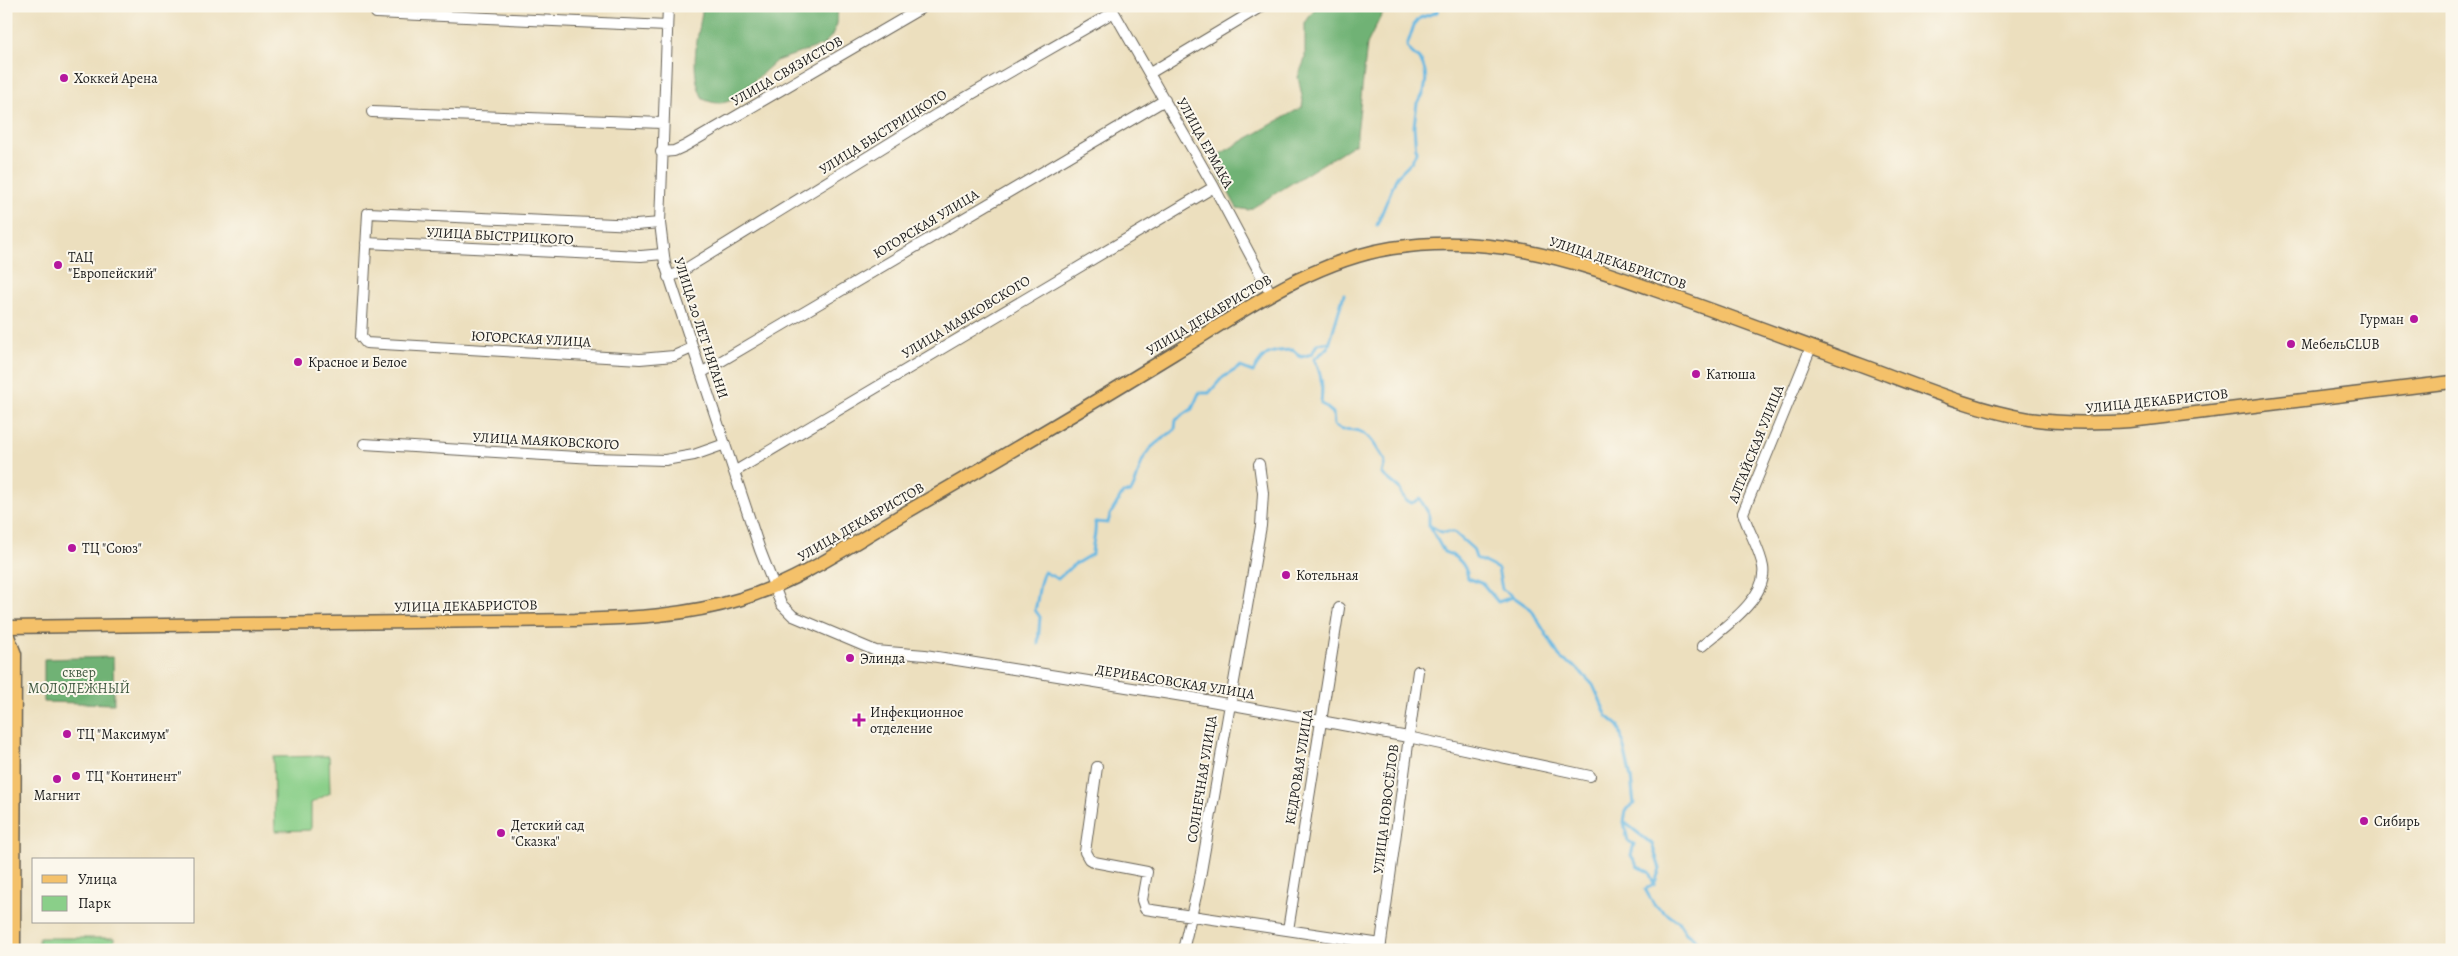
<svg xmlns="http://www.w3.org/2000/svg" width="2458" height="956" font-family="Alegreya,serif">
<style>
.green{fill:#8acf89;stroke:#537652}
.forest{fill:#6fb275;stroke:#466748}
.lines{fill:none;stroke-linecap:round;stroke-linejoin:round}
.stream{stroke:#67b8e2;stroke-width:3}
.minor-casing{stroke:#656055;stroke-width:12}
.major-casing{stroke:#656055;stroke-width:15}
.minor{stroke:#fff;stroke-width:10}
.major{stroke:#f4c16a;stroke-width:12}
.poi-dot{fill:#b5179e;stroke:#fbf7ec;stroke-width:2}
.labels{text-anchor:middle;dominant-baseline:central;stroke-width:4;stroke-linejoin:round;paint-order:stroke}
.street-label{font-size:14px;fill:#1c1c1c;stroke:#fbf7ec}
.poi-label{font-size:14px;fill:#1c1c1c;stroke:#fbf7ec;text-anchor:start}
.park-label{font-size:14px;fill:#425b42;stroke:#fbf7ec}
</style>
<rect width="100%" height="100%" fill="#fbf7ec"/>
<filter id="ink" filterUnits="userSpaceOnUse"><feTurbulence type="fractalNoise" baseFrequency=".02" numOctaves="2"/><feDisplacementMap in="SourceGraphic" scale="10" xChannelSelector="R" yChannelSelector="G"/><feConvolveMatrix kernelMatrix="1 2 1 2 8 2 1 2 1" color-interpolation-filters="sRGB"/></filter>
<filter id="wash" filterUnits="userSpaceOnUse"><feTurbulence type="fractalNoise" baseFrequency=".0096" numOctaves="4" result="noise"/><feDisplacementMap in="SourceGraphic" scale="20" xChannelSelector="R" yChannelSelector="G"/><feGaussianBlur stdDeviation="1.12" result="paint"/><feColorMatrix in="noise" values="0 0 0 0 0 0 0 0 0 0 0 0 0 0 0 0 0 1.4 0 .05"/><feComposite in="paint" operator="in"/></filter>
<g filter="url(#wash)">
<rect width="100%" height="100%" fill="#ecdfbe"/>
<path class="green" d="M 329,756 L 330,793 L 311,803 L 311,830 L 275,831 L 273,757 Z
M 39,938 L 114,938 L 114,950 L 39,950 Z"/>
<path class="forest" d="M 703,6 L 838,6 L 837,24 L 831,37 L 823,45 L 776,61 L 735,98 C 724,105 714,104 703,99 C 688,69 698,39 703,6 Z
M 1317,6 L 1386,6 L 1367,44 L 1356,143 L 1249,210 L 1237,208 L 1214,166 L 1213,158 L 1302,107 L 1303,101 L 1298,77 L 1305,59 L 1305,23 Z
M 113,657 L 114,704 L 44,702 L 44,659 Z"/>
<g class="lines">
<path class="stream" d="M 1377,225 L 1397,176 L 1412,161 L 1416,152 L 1414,126 L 1417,103 C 1426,95 1428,76 1423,65 C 1420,57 1410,54 1407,46 L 1414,25 L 1420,18 L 1437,12 L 1439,6
M 1344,294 L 1328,348 L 1314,359 C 1322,374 1323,386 1321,403 L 1333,413 L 1334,425 L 1341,430 C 1368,427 1372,441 1385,461 L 1382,474 L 1399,488 L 1405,500 L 1412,503 L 1420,499 L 1429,514 L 1429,525 L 1441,532 L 1454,532 L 1473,549 L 1476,558 L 1498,569 L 1502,589 L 1531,609 L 1561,659 L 1577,668 L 1593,685 L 1607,716 L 1619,726 L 1631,778 L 1634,804 L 1626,810 L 1624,822 L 1652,844 L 1660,869 L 1654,885 L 1645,889 L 1654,905 L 1679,922 L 1686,933 L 1709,950
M 1429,525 L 1444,552 C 1457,556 1466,564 1468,578 L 1483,584 L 1498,602 L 1513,597
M 1038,644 L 1040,617 L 1035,610 C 1039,597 1038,583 1044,572 L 1058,579 L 1072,566 L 1092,554 C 1092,542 1097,533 1095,522 L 1108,523 L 1110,515 L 1123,493 L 1131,492 C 1139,479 1139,460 1150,449 C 1157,441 1168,436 1175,429 L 1176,420 L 1192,409 L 1199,393 L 1209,393 L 1222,378 L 1240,367 L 1253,372 C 1265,351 1270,351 1293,350 L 1301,357 L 1312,354 L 1317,344 L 1330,342
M 1624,822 L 1628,841 L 1634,844 L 1631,855 L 1638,867 L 1649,872 L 1654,884"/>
</g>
</g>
<g filter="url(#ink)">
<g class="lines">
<g class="minor-casing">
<path id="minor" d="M 668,6 L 660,223 L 665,264 L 760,550 L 781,604 L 793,616 L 876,651 L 925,655 L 1189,697 L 1408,737 L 1590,776
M 1111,7 L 1214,187 L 1271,294
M 376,13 L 667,26
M 1150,73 L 1262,6
M 372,112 L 662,123
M 661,152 L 674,151 L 685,146 L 925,6
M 660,223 L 636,225 L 368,213 L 361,337 L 366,343 L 640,359 L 674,356 L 692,348
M 366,243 L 641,256 L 663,254
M 668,277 L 679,273 L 937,114 L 1114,12
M 701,373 L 1165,100
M 364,444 L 594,458 L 665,460 L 694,455 L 725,444
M 734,472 L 1214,187
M 1702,646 C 1723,628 1768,598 1763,567 C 1760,549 1748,531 1743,513 L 1811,347
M 1097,767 L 1085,852 L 1089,859 L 1094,862 L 1147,872 L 1142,900 L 1145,909 L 1381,944
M 1288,930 L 1339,608
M 1183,950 L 1199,883 L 1261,526 L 1263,493 L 1259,464
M 1380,950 L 1418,671"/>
</g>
<g class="major-casing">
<path id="major" d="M 6,627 L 575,620 C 632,618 686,616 741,599 C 800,581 852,544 905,513 C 995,461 1085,408 1173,354 C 1242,312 1311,261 1392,248 C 1488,233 1566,258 1655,290 C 1724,314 1792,340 1861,365 C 1916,385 1971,409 2029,419 C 2063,424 2096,423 2130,421 L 2452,382
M 6,631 L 15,654 L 14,950"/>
</g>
<use href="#minor" class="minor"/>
<use href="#major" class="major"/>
</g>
</g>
<g class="poi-dot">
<circle cx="64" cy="78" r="5"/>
<circle cx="58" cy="265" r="5"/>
<circle cx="2414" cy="319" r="5"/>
<circle cx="2291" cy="344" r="5"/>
<circle cx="298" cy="362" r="5"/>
<circle cx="1696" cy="374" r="5"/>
<circle cx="72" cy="548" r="5"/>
<circle cx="1286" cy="575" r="5"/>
<circle cx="850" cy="658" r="5"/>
<path d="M856.5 712.5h5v5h5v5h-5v5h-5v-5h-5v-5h5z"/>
<circle cx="67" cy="734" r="5"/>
<circle cx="76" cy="776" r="5"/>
<circle cx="57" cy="779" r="5"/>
<circle cx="2364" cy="821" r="5"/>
<circle cx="501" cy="833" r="5"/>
</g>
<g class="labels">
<g class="street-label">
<text transform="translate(787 71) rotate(-30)">УЛИЦА СВЯЗИСТОВ</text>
<text transform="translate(883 132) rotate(-32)">УЛИЦА БЫСТРИЦКОГО</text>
<text transform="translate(1205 143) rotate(61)">УЛИЦА ЕРМАКА</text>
<text transform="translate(926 224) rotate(-31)">ЮГОРСКАЯ УЛИЦА</text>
<text transform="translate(500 236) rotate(3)">УЛИЦА БЫСТРИЦКОГО</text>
<text transform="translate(1618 263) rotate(18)">УЛИЦА ДЕКАБРИСТОВ</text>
<text transform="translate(1209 315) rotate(-31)">УЛИЦА ДЕКАБРИСТОВ</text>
<text transform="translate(966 317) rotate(-31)">УЛИЦА МАЯКОВСКОГО</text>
<text transform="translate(701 328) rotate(72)">УЛИЦА 20 ЛЕТ НЯГАНИ</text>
<text transform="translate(531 339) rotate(3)">ЮГОРСКАЯ УЛИЦА</text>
<text transform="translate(2157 401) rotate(-6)">УЛИЦА ДЕКАБРИСТОВ</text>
<text transform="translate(546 441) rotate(3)">УЛИЦА МАЯКОВСКОГО</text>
<text transform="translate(1756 444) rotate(-68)">АЛТАЙСКАЯ УЛИЦА</text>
<text transform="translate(861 522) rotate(-30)">УЛИЦА ДЕКАБРИСТОВ</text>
<text transform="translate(466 606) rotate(-1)">УЛИЦА ДЕКАБРИСТОВ</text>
<text transform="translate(1175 682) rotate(9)">ДЕРИБАСОВСКАЯ УЛИЦА</text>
<text transform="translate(1299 767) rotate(-81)">КЕДРОВАЯ УЛИЦА</text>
<text transform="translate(1202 779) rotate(-81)">СОЛНЕЧНАЯ УЛИЦА</text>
<text transform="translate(1386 809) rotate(-83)">УЛИЦА НОВОСЁЛОВ</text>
</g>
<g class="poi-label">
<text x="74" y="78">Хоккей Арена</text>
<text x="68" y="257">ТАЦ<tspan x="68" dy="16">"Европейский"</tspan></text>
<text x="2404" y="319" text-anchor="end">Гурман</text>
<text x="2301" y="344">МебельCLUB</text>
<text x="308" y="362">Красное и Белое</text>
<text x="1706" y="374">Катюша</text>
<text x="82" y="548">ТЦ "Союз"</text>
<text x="1296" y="575">Котельная</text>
<text x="860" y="658">Элинда</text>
<text x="870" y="712">Инфекционное<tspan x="870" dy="16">отделение</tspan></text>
<text x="77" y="734">ТЦ "Максимум"</text>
<text x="86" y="776">ТЦ "Континент"</text>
<text x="57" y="795" text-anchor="middle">Магнит</text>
<text x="2374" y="821">Сибирь</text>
<text x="511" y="825">Детский сад<tspan x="511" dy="16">"Сказка"</tspan></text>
</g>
<g class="park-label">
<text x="79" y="672">сквер<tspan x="79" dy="16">МОЛОДЕЖНЫЙ</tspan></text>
</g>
</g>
<rect width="2458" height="956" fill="none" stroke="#fbf7ec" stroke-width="25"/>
<rect x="32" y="858" width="162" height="65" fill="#fbf7ec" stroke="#a29f99"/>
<rect x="42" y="875" width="25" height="8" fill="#f4c16a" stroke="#a29f99"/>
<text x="78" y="884" font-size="15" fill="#1c1c1c">Улица</text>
<rect x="42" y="896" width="25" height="15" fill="#8acf89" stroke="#a29f99"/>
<text x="78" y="908" font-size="15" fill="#1c1c1c">Парк</text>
</svg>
